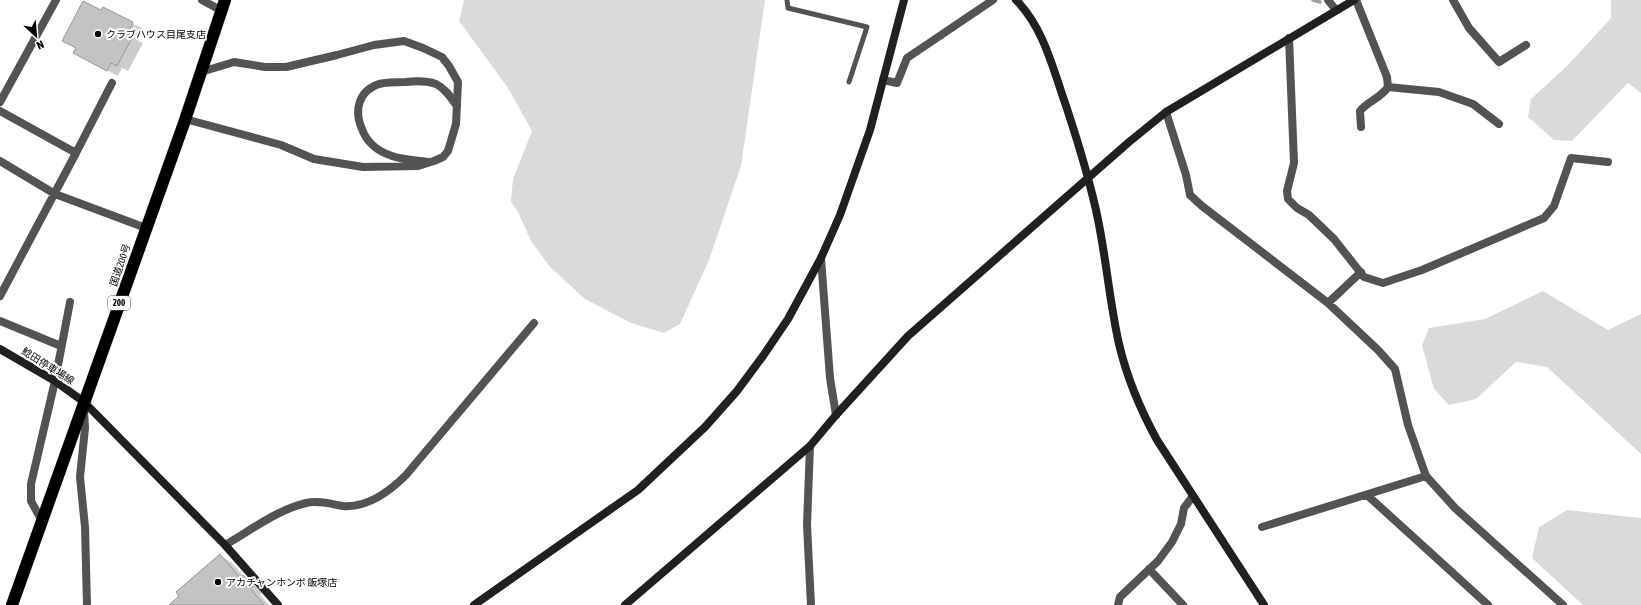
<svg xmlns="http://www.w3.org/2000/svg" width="1641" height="605" font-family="'Asap Condensed','Noto Sans JP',sans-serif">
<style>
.green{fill:#dadada}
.shadow{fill:#0003}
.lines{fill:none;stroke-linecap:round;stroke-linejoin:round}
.stream{stroke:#a1a1a1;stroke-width:3.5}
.building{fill:#c3c3c3;stroke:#979797}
.highway-casing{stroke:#dbdbdb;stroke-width:13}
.lane{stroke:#535353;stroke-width:5}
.street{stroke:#535353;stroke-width:8}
.secondary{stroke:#202020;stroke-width:8}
.highway{stroke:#000;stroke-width:12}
.poi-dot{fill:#000;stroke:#fff;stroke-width:1.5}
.labels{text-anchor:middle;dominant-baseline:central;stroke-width:4;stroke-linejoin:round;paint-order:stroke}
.shield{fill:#fff;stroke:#4c4c4c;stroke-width:1}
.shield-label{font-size:9px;font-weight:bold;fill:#000}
.poi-label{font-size:10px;fill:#000;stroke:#fff;text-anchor:start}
.street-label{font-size:10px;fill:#000;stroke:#fff}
</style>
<rect width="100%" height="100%" fill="#fff"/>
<path class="green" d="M 464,0 L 765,0 L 741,166 L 709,260 L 680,324 L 664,333 L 631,323 L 585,299 L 550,267 L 531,241 L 518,212 L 511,202 L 513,179 L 532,131 L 508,88 L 459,21 Z
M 1611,0 L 1641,0 L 1641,93 L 1628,83 L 1572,141 L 1554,140 L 1528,117 L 1531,99 L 1568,65 L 1611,18 Z
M 1543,291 L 1608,330 L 1641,314 L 1641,454 L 1547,367 L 1516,362 L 1476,399 L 1449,405 L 1434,389 L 1422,345 L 1429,328 L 1485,319 Z
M 1567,510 L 1641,518 L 1641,605 L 1583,605 L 1532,558 L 1539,527 Z"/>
<path class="shadow" d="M 103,8 L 143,29 L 137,40 L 143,43 L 128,71 L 122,68 L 118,76 L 85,59 L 77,48 Z
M 220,556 L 231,562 L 244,577 L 253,583 L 262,593 L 260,595 L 269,605 L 170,605 Z"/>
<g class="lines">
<path class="stream" d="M 1313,0 L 1320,2"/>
</g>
<path class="building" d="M 83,1 L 101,10 L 103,7 L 133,22 L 128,33 L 133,36 L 117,66 L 111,63 L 107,71 L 73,53 L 76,48 L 62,41 Z
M 220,554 L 240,578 L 243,575 L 253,587 L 250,588 L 264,605 L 169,605 L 179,596 L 176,592 Z"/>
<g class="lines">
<g class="highway-casing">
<path id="highway" d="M 12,605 L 184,123 L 225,0"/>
</g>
<path class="lane" d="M 787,0 L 788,8 L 867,27 L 849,82"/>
<path class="street" d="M 202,0 L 222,11
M 1328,0 L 1336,10
M 1356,0 L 1387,77 L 1388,87 C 1381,98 1368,101 1360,111 L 1361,127
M 1453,0 L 1469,28 L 1499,62 L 1526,45
M 1289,38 L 1294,163 L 1287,191 L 1288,199 L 1297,208 L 1309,215 L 1334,239 L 1364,277 L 1383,283 L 1422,270 L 1544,218 L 1554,206 L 1571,158 L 1608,162
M 883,80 L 897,83 L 907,58 L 993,0
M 1388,87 L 1439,92 L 1473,104 L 1499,124
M 0,102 L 56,0
M 0,111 L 76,153 L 0,296
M 1166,112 L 1186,175 L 1190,195 L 1202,206 L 1328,303 L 1378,350 L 1395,369 L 1408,425 L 1426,476 L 1455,508 L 1563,605
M 185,119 L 281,145 L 314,159 L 363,167 L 418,166 L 434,161 L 443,157 L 448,151 L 456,124 L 458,82 L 449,66 L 442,57 L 423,48 L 404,41 L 374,45 L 337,55 L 286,67 L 265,67 L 234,62 L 201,72
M 76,153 L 112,83
M 0,161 L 55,194 L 146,228
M 428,162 C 416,160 403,160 392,156 C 377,151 367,143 362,129 C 354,111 358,91 379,84 C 387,82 397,82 406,82 C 415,81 427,81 436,84 C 446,89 451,98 457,106
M 821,258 L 830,378 L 836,415
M 1328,303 L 1361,272
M 0,321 L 61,346
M 84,409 L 85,428 L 80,477 L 85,527 L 87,605
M 810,446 L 807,525 L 811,605
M 1367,495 L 1488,605
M 42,521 L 31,501 L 31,484 L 55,381 L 70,302
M 1262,527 L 1426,476
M 225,545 C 251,530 277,510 306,503 C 318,500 331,504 343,506 C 368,508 390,491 406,475 L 534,323
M 1149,569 L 1183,605
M 1118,605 L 1120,597 L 1158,561 L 1172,542 L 1181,524 L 1184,508 L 1193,496"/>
<path class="secondary" d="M 1016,0 C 1041,25 1051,61 1062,94 C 1075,132 1087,171 1096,210 C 1106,254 1109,300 1119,344 C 1127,378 1140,409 1157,440 L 1264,605
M 0,349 L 55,381 L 84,402 L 225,545 L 278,605
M 474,605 L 638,490 L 705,427 L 737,391 L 763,356 L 788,319 L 821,258 L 840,215 L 870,130 L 904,0
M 625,605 L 810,446 L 836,415 L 908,336 L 1129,142 L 1166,112 L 1354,0"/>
<use href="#highway" class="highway"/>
</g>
<g class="poi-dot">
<circle cx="98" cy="34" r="4"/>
<circle cx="218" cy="582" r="4"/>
</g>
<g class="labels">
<rect class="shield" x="108" y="296" width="22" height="14" rx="3"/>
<g class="shield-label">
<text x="119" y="303">200</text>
</g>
<g class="poi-label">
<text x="106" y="34">クラブハウス目尾支店</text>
<text x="226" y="582">アカチャンホンポ 飯塚店</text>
</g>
<g class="street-label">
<text transform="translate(120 265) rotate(-71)">国道200号</text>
<text transform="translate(48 366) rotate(32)">鯰田停車場線</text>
</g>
</g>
<g transform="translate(36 36) rotate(154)" stroke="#ffffff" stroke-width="3" paint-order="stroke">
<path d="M0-3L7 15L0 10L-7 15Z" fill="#000000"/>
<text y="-6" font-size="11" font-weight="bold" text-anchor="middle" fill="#000000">N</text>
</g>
</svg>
